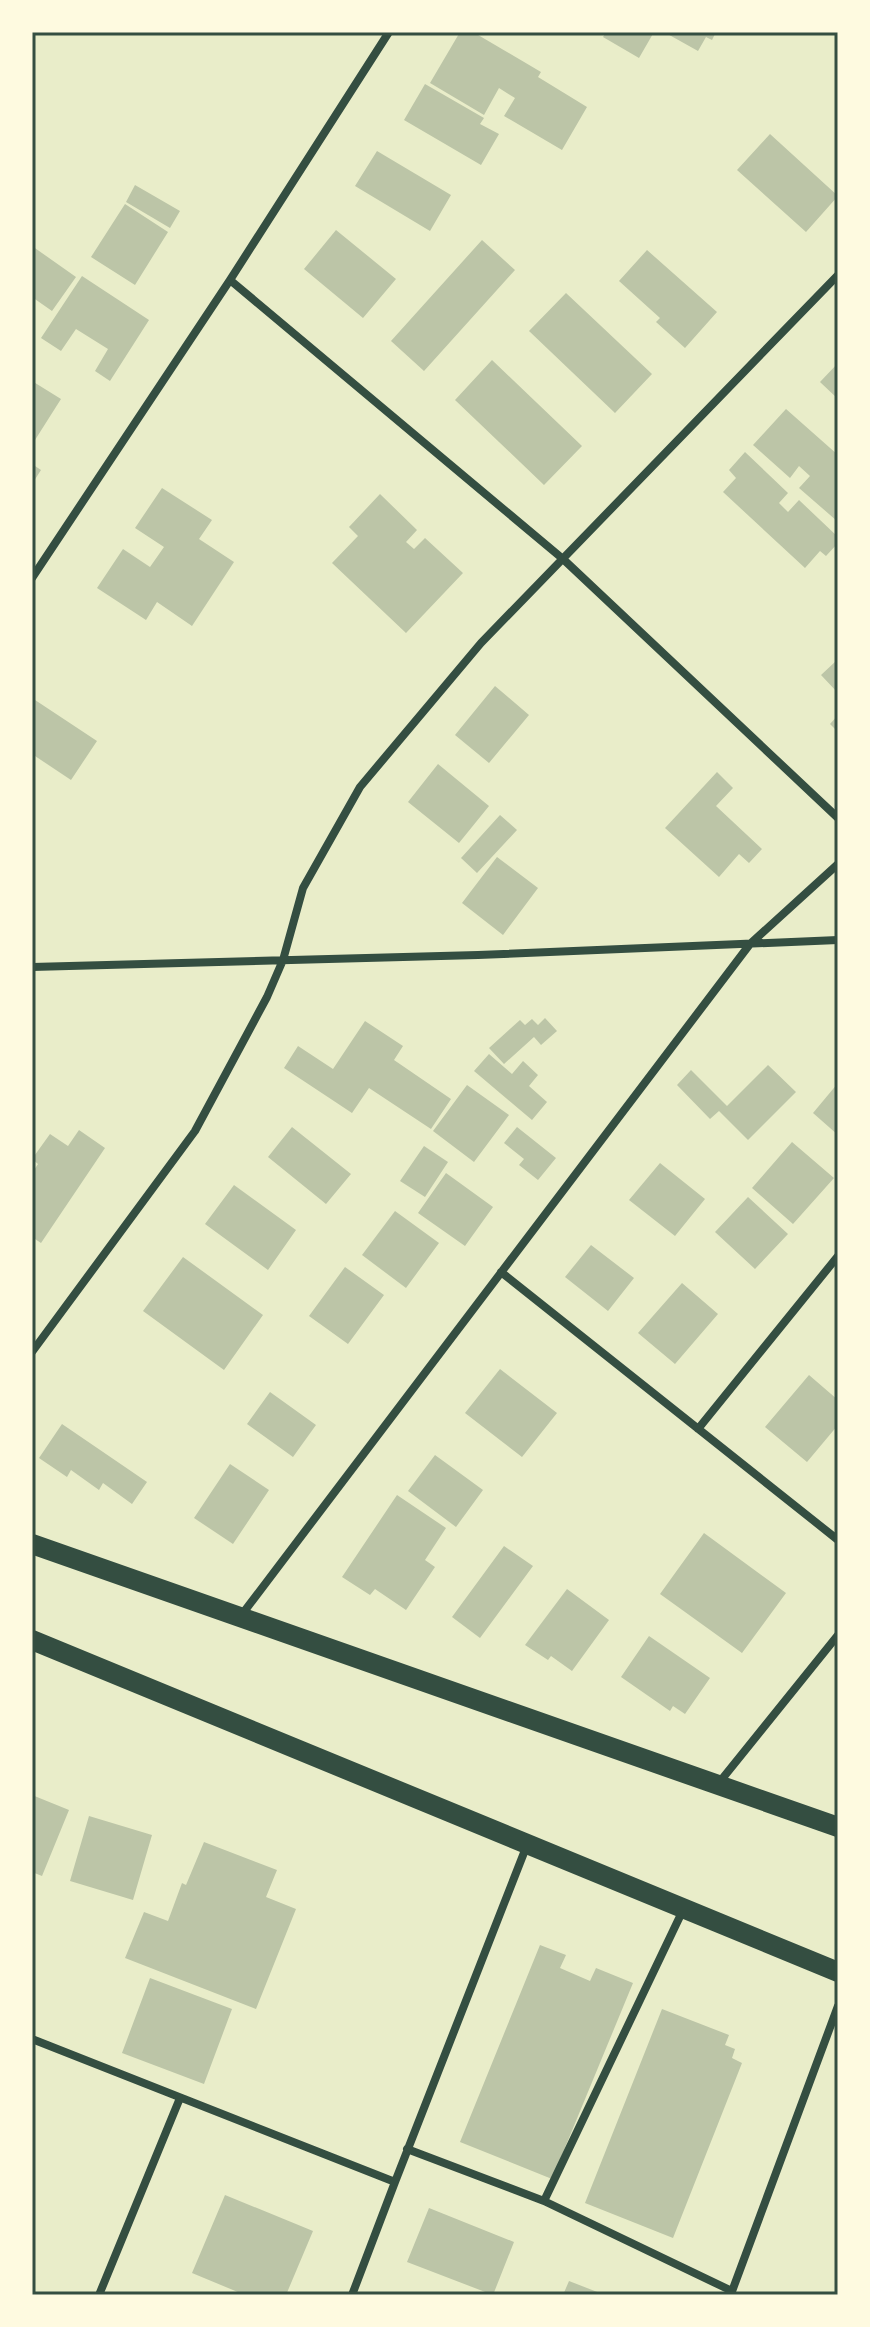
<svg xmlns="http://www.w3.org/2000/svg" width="870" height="2327" font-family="Montserrat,sans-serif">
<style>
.building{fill:#bcc5a7}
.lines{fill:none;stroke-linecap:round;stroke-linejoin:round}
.minor{stroke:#344e41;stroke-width:8}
.primary{stroke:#344e41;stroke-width:20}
.neatline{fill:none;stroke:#344e41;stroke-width:3}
</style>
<rect width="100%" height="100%" fill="#e9edc9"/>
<path class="building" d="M 460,32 L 473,32 L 541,72 L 538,77 L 587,107 L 562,150 L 504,116 L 515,98 L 499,88 L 484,115 L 430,83 Z
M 606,32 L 654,32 L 639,58 L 603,37 Z
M 664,32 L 716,32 L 712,40 L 706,37 L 698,51 Z
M 425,84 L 484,118 L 480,124 L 499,134 L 481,165 L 404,120 Z
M 770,134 L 838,196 L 806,232 L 737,170 Z
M 377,151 L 451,195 L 430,231 L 355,186 Z
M 135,185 L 180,211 L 170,228 L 126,202 Z
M 125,204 L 168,232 L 135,285 L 91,257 Z
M 336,230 L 396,279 L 363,318 L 304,269 Z
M 482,240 L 515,270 L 424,371 L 391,341 Z
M 32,246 L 76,277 L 52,311 L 32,297 Z
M 647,250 L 717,312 L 685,348 L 656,322 L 660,318 L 619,281 Z
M 82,276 L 149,320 L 110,381 L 95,371 L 108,349 L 76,329 L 61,351 L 41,338 Z
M 566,293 L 652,374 L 615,413 L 529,331 Z
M 492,360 L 582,446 L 544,485 L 455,400 Z
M 838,363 L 838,399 L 820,382 Z
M 32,381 L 61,399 L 35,440 L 32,438 Z
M 786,409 L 838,455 L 837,521 L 799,488 L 810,476 L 799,466 L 790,478 L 753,445 Z
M 745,452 L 788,493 L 779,503 L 788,512 L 799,500 L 838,537 L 838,543 L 826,556 L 820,551 L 805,568 L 723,492 L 736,478 L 729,470 Z
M 32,464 L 41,470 L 32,484 Z
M 162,488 L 212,520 L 199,539 L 234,562 L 192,626 L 157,602 L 146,620 L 97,588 L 123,549 L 150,567 L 164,547 L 135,528 Z
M 380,494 L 417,530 L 406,542 L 414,549 L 425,538 L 463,573 L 406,633 L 332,563 L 358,536 L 349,527 Z
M 836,661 L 838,663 L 838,693 L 821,675 Z
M 495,686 L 529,715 L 489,763 L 455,735 Z
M 32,698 L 97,741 L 71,780 L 32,754 Z
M 838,715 L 838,732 L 830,724 Z
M 438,764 L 489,806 L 459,843 L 408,802 Z
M 717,772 L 733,788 L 716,806 L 762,849 L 749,863 L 739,854 L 719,877 L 665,828 Z
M 500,815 L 517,830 L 477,873 L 461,858 Z
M 497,857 L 538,888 L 503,935 L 462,903 Z
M 545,1018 L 557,1031 L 541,1045 L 534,1037 L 504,1064 L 489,1048 L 520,1020 L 525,1025 L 532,1019 L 538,1025 Z
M 365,1021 L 403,1046 L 394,1060 L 451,1099 L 431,1129 L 369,1088 L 352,1113 L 284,1068 L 298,1046 L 333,1069 Z
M 489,1054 L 512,1074 L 523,1061 L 538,1075 L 529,1086 L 547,1102 L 532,1120 L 474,1071 Z
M 768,1065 L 796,1092 L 748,1140 L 719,1111 L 710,1119 L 677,1085 L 691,1070 L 727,1106 Z
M 838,1083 L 838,1135 L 813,1113 Z
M 467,1085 L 509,1115 L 474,1162 L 433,1131 Z
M 292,1127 L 351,1174 L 326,1204 L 268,1157 Z
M 517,1127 L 556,1158 L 538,1180 L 519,1165 L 524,1159 L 504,1143 Z
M 79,1130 L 105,1148 L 41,1243 L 32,1237 L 32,1173 L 38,1164 L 32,1159 L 50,1134 L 68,1146 Z
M 792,1142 L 834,1178 L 793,1224 L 752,1188 Z
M 424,1146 L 448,1162 L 425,1197 L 400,1181 Z
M 660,1163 L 705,1199 L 675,1236 L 629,1200 Z
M 446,1173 L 493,1207 L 465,1246 L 418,1213 Z
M 234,1185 L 296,1230 L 268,1270 L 205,1224 Z
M 748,1197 L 788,1234 L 755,1269 L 715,1232 Z
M 395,1211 L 439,1243 L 406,1288 L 362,1255 Z
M 591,1245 L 634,1278 L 608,1311 L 565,1277 Z
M 183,1257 L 263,1315 L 224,1370 L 143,1311 Z
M 345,1267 L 384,1295 L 348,1344 L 309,1316 Z
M 682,1283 L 718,1314 L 675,1364 L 638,1333 Z
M 500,1369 L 557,1413 L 522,1457 L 465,1413 Z
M 809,1375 L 838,1400 L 838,1425 L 807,1462 L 765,1427 Z
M 270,1392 L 316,1425 L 293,1457 L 247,1424 Z
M 62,1424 L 147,1482 L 132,1504 L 103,1483 L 99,1490 L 71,1470 L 67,1477 L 39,1458 Z
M 435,1455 L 483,1490 L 456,1527 L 408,1491 Z
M 230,1464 L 269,1490 L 233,1544 L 194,1518 Z
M 397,1495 L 446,1528 L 425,1560 L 435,1567 L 406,1610 L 375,1589 L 370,1595 L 342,1577 Z
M 704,1533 L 786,1593 L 742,1653 L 660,1594 Z
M 504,1546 L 533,1566 L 480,1638 L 452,1617 Z
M 567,1589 L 609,1620 L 572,1671 L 551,1656 L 548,1660 L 525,1645 Z
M 649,1636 L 710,1678 L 685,1714 L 673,1706 L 670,1711 L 621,1677 Z
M 32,1795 L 69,1810 L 42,1876 L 32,1872 Z
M 89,1816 L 152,1835 L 133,1900 L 70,1881 Z
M 204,1842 L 277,1870 L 266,1897 L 296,1909 L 256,2009 L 125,1958 L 144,1912 L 168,1921 L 182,1883 L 186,1885 Z
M 540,1945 L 566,1955 L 560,1968 L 590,1981 L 596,1968 L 633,1983 L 552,2179 L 460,2142 Z
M 150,1978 L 232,2009 L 204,2084 L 122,2053 Z
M 662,2009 L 729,2035 L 725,2045 L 735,2049 L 732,2058 L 742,2063 L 673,2238 L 585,2203 Z
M 225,2195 L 313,2231 L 286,2295 L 245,2295 L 192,2273 Z
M 429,2208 L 514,2242 L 493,2295 L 407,2262 Z
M 569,2281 L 605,2295 L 563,2295 Z"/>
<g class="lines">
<path class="minor" d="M 230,280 L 563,559 L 838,818
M 32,578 L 230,280 L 389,32
M 32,967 L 478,955 L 838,940
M 501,1272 L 838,1540
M 32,1352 L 195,1131 L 267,997 L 283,960 L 303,888 L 360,787 L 481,643 L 838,275
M 698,1429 L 838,1256
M 240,1617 L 750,944 L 838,864
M 718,1784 L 838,1635
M 32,2039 L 395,2182 L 352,2295
M 407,2149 L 544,2201 L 732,2291
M 395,2182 L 527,1845
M 544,2201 L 683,1910
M 731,2294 L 838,2006
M 99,2295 L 180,2098"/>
<path class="primary" d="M 32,1544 L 838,1827
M 32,1640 L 838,1972"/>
</g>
<rect width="870" height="2327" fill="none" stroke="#fefae0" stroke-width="68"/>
<rect x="34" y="34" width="802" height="2259" class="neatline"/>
</svg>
